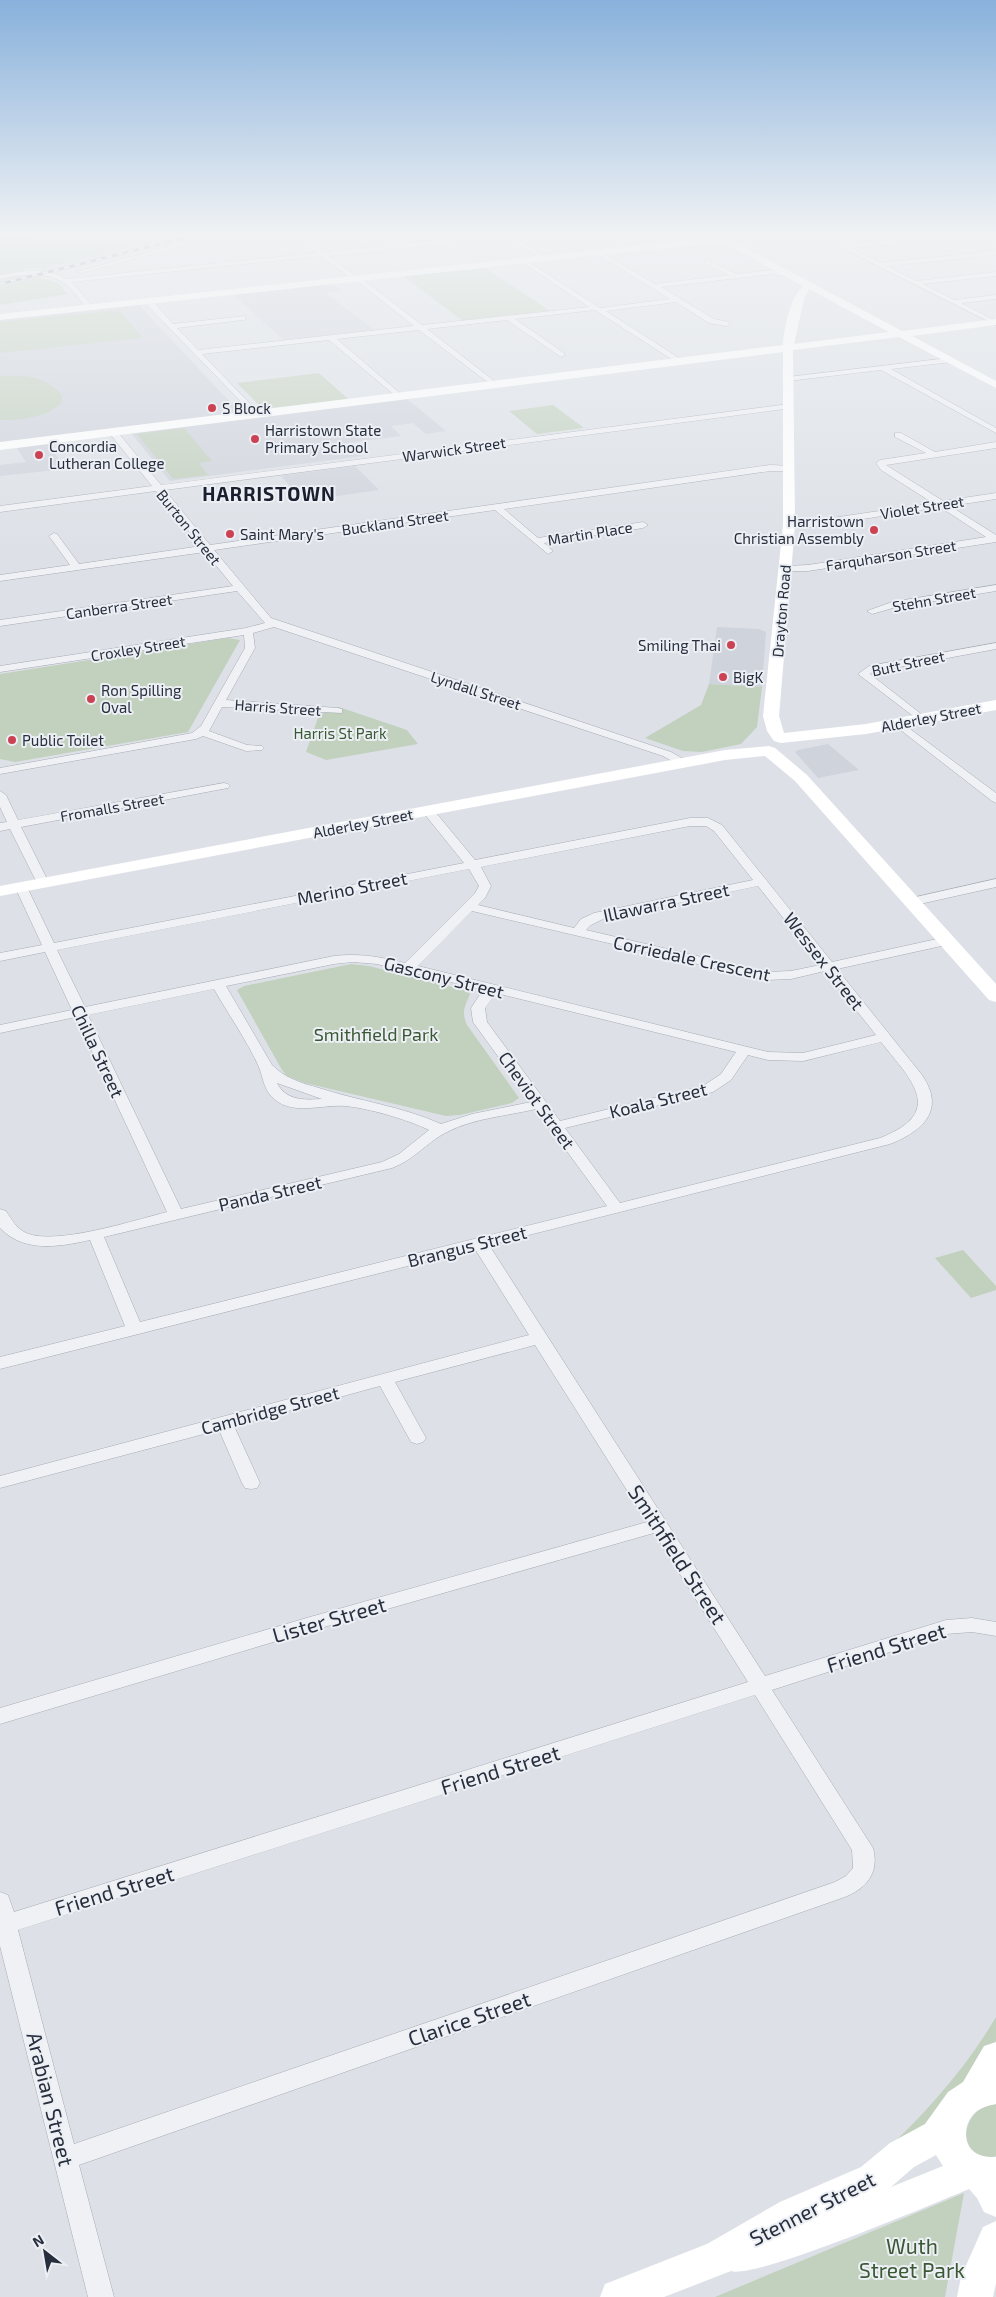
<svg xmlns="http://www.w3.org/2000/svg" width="996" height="2297" font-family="'Exo 2',sans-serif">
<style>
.built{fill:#cfd3dc}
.green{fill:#c2d0be}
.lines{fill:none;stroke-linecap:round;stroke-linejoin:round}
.street-casing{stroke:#a6abb4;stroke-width:1}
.street{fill:#f0f1f5;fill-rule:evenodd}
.secondary{fill:#fff;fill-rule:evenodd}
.rail-casing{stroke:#777f90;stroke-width:2.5}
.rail{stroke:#eceff4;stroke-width:2;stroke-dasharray:5.5;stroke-linecap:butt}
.poi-dot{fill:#cb4352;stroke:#eceff4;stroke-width:2}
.labels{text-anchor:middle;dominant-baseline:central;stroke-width:4;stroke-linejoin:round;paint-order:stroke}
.far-poi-label{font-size:15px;fill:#272e3d;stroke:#eceff4;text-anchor:start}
.far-street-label{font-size:15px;fill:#272e3d;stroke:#eceff4}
.far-park-label{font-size:15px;fill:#3a5834;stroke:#eceff4}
.street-label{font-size:18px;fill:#272e3d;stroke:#eceff4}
.park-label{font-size:18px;fill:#3a5834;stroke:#eceff4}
.far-district-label{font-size:19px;font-weight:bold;letter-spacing:1px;fill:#191f2e;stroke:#eceff4}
.near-street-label{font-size:21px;fill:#272e3d;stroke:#eceff4}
.near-park-label{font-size:21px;fill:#3a5834;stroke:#eceff4}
</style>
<rect width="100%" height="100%" fill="#dde1e7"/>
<path class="built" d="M 185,234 L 210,234 L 0,287 L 0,280 Z
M 332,284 L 341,291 L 326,293 L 374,330 L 283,340 L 234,295 Z
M 138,304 L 226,398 L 241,410 L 236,413 L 0,443 L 0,319 Z
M 407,399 L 446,431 L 426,434 L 413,423 L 391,426 L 401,436 L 348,443 L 362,456 L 170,481 L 131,433 Z
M 48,444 L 66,469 L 0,476 L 0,465 L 26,462 L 17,448 Z
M 355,466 L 379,490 L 303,501 L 281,476 Z
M 717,627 L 759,629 L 766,632 L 762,687 L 709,684 Z
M 828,744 L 859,770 L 818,778 L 795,752 L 798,750 Z"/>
<path class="green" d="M 185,234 L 42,269 L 29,268 L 0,275 L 0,235 Z
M 485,268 L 550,311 L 463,321 L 403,276 Z
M 39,277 L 58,283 L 68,294 L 0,305 L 0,287 Z
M 119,310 L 143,338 L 0,353 L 0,322 Z
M 319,373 L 348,399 L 263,409 L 237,383 Z
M 0,376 C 26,375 43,375 62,395 L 62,402 C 49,418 20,420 0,420 Z
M 553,405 L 584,428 L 537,434 L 509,411 Z
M 184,428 L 212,461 L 199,463 L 208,475 L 173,479 L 137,434 Z
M 228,638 L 240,640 L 188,732 L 15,762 L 0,759 L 0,674 Z
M 709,684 L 762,687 L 757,727 L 741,744 L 702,752 L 683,751 L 645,738 L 701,705 Z
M 339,707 L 407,730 L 418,744 L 326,760 L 306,752 L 319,715 Z
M 351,964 L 369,966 L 468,991 L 470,994 C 465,1007 461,1011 467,1025 L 519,1098 L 512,1103 L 460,1115 L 446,1116 L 305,1083 L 287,1076 L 282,1070 L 237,990 L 244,986 Z
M 963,1250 L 996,1286 L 996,1290 L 971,1298 L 935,1258 Z
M 996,2017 L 996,2041 L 994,2045 L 940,2115 L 878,2158 C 924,2115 964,2071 996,2017 Z
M 996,2104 L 996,2156 C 958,2168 955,2108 996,2104 Z
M 964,2193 L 945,2297 L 715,2297 Z"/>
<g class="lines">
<g class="street-casing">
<path id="street" d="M 215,234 L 227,234 L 81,273 L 76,272 Z
M 293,234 L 300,234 L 324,252 L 496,234 L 520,234 L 513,236 L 548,259 L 543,260 L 506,237 L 329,256 L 357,277 L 361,278 L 422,325 L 589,307 L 522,262 L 522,260 L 524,259 L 600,308 L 670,299 L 597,254 L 599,251 L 655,284 L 729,275 L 705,263 L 704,262 L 707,260 L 737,274 L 773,270 L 785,274 L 782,276 L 773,274 L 661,287 L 714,319 L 729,322 L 730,324 L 726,326 L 709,323 L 676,302 L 606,311 L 682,360 L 682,364 L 679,364 L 595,310 L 515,319 L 564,353 L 565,355 L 561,357 L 507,320 L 427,329 L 497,383 L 497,387 L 494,387 L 419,330 L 337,339 L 402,395 L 402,399 L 399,399 L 329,340 L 202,354 L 258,412 L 259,414 L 255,416 L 145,303 L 145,299 L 151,299 L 173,324 L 245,316 L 245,320 L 242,320 L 177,328 L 198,350 L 414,326 L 357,281 L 353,280 L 321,256 L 72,282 L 94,308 L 90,310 C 83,306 78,296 72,290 C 52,269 25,274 0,279 L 0,275 C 23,271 46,267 67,279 L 317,253 Z
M 814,234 L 823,234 L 844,245 L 949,234 L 974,234 L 851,248 L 880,263 L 996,251 L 996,255 L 887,266 L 916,281 L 996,272 L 996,276 L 923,284 L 954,300 L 996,295 L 996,299 L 961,303 L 996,321 L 996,325 Z
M 987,234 L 996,234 L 996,239 L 988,235 Z
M 949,358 L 953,360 L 952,362 L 891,369 L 996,428 L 996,433 L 881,370 L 788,381 L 784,379 L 788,377 Z
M 789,404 L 792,404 L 792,408 L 165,490 L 210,545 L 770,465 L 793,466 L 794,468 L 790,471 L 770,471 L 504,509 L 538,538 L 643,522 L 648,525 L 643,528 L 544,543 L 553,551 L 548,554 L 495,510 L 214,550 L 271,618 L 671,752 L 687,761 L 689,763 L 687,765 L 679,765 L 663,756 L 274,627 L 253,633 L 255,648 L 226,700 L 338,708 L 342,709 L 342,713 L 222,707 L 209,731 L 247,745 L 262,746 L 264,748 L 262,750 L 246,751 L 203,736 L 196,739 L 0,774 L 0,768 L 192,733 L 201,726 L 245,648 L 244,635 L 0,672 L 0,666 L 246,628 L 265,623 L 237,591 L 0,626 L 0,620 L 233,586 L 205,552 L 0,581 L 0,575 L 70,565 L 49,536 L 54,533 L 57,534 L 79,564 L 201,546 L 156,491 L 0,512 L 0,506 L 152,486 L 110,434 L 110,430 L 116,430 L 161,485 Z
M 895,433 L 901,433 L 935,452 L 996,442 L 996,448 L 886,465 L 943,501 L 996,493 L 996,499 L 950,506 L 996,535 L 996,542 L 808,571 L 782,571 L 780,569 L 785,566 L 808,565 L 986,537 L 940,507 L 805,528 L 786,527 L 784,525 L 789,522 L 805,522 L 933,503 L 881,470 L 876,463 L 880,460 L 926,453 L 895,437 Z
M 996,585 L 996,591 L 893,608 L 872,614 L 867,611 L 892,602 Z
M 996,643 L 996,649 L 872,672 L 870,674 L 925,717 L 926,719 L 925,721 L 921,722 L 858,674 L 869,666 Z
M 898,720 L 996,793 L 996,803 L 992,801 L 894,725 L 892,723 L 894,721 Z
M 224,783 L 228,784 L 230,786 L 228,788 L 21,827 L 49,883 L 43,887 L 37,883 L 10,829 L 0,831 L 0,823 L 7,822 L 0,807 L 0,791 L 6,795 L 18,820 Z
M 428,807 L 432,808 L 475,860 L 690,818 L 708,818 L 722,825 L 832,962 L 946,937 L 953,941 L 946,945 L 837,969 L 922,1075 C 946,1110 923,1131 890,1144 L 489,1245 L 765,1676 L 946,1620 L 972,1618 L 996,1622 L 996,1636 L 972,1632 L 946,1634 L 772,1690 L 873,1848 C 880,1874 865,1890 842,1898 L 79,2165 L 114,2297 L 88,2297 L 0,1946 L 0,1892 L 8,1895 L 14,1912 L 748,1682 L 654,1533 L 310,1631 L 0,1724 L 0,1708 L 310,1617 L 647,1522 L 535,1345 L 395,1382 L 426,1438 L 423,1442 L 417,1444 L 411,1442 L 380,1386 L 234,1426 L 260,1483 L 257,1488 L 251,1489 L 245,1488 L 242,1483 L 219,1430 L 0,1488 L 0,1476 L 529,1335 L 475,1249 L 0,1369 L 0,1357 L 125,1326 L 90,1240 C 59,1247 24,1253 0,1228 L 0,1209 L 6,1211 C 12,1220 16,1228 26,1233 C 55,1246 135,1220 167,1212 L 76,1017 L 0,1033 L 0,1025 L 72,1010 L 45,952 L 0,961 L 0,953 L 42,945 L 15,887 L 17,884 L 21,883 L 27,887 L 54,943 L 464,863 L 422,811 ZM 690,826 L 706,826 L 714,831 L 753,880 L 594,913 L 581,919 L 574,928 L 478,905 L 485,898 L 491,886 L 481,867 ZM 469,869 L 479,886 L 475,893 L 405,963 C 381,957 359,953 334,956 L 85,1007 L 57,950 ZM 758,886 L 820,965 L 791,971 L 766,972 L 586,930 L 591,925 L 603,919 ZM 472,911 L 766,980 L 791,979 L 825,971 L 876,1035 L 803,1053 L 768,1052 L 418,966 ZM 353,962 L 377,964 L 483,990 L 471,1008 L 473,1022 L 531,1102 L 472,1114 L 441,1124 C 404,1107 359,1101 319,1088 C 301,1083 285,1078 272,1065 L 226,986 L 334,964 ZM 214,989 C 228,1014 246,1039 258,1065 C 263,1076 263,1087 271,1096 C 290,1117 322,1104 345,1106 C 368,1108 409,1120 429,1130 L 399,1154 L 382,1162 L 181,1209 L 88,1015 ZM 496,993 L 736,1052 L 721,1074 L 703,1086 L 560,1121 L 487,1022 L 485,1008 ZM 881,1042 C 912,1081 946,1112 880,1138 L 620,1203 L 565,1128 L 713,1092 L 731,1080 L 748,1055 L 768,1060 L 803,1061 ZM 277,1083 L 322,1099 C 305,1100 286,1101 277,1083 ZM 536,1109 L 607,1206 L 140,1322 L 104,1237 L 392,1168 C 414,1160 427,1142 447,1132 C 474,1118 507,1116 536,1109 ZM 755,1695 L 852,1850 L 853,1868 L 846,1876 L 835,1882 L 74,2144 L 18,1930 Z
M 996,879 L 996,887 L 911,906 L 905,902 L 907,899 Z"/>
</g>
<use href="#street" class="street"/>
<path class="secondary" d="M 744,234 L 776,234 L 772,237 L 733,241 L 902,331 L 996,319 L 996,325 L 912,336 L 996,381 L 996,388 L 899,337 L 793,350 L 795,525 L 779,716 L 784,733 L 866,724 L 996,700 L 996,710 L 866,734 L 781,743 L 774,741 L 767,731 L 763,716 L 783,525 L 783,352 L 0,450 L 0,442 L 783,345 C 784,328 790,298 803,286 L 722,242 L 0,320 L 0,314 ZM 809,289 L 889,332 L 794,344 L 804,299 Z
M 769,746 L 775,748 L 807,775 L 996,984 L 996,1002 L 989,1000 L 795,781 L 765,756 L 725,760 L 0,896 L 0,886 L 725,750 Z
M 996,2042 L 996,2104 C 987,2106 978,2108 972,2116 C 962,2128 964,2150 980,2155 C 985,2157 991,2157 996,2157 L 996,2217 L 984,2212 L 977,2198 L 969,2189 C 935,2203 754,2280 731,2271 L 664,2297 L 600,2297 L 605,2284 L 707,2244 L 780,2202 L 861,2167 L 890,2143 L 925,2124 L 948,2092 L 963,2082 L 984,2046 ZM 936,2155 L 943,2166 L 891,2187 L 914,2167 Z
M 996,2221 L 996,2283 L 993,2297 L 957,2297 L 961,2277 L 983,2227 Z"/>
<g class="rail-casing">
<path id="rail" d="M 0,284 L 200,234"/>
</g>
<use href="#rail" class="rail"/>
</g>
<linearGradient id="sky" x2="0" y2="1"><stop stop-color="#88b1db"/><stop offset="0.42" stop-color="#f0f2f4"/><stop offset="1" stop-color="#f0f2f4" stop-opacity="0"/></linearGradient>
<rect width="996" height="556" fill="url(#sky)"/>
<g class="poi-dot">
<circle cx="212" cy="408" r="5"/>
<circle cx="255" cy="439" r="5"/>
<circle cx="39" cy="455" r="5"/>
<circle cx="874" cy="530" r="5"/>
<circle cx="230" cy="534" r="5"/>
<circle cx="731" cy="645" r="5"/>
<circle cx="723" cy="677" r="5"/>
<circle cx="91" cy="699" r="5"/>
<circle cx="12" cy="740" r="5"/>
</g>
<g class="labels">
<g class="far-poi-label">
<text x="222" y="408">S Block</text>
<text x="265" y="430">Harristown State<tspan x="265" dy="17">Primary School</tspan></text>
<text x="49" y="446">Concordia<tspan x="49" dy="17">Lutheran College</tspan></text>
<text x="864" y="521" text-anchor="end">Harristown<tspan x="864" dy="17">Christian Assembly</tspan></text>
<text x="240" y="534">Saint Mary's</text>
<text x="721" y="645" text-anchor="end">Smiling Thai</text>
<text x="733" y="677">BigK</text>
<text x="101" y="690">Ron Spilling<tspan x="101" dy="17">Oval</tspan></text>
<text x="22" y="740">Public Toilet</text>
</g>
<g class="far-street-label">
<text transform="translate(454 449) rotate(-8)">Warwick Street</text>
<text transform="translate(922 507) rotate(-9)">Violet Street</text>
<text transform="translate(395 522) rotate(-8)">Buckland Street</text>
<text transform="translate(189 527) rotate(51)">Burton Street</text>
<text transform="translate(590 533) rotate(-9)">Martin Place</text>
<text transform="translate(891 555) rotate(-9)">Farquharson Street</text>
<text transform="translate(934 599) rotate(-10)">Stehn Street</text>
<text transform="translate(119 606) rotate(-8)">Canberra Street</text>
<text transform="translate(781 611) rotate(-85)">Drayton Road</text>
<text transform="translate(138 648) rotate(-9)">Croxley Street</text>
<text transform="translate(908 663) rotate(-12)">Butt Street</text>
<text transform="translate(476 690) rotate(18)">Lyndall Street</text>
<text transform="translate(278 707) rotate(4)">Harris Street</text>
<text transform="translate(931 717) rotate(-11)">Alderley Street</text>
<text transform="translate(112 807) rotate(-10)">Fromalls Street</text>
<text transform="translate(363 823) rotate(-11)">Alderley Street</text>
</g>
<g class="far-park-label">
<text x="340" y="733">Harris St Park</text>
</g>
<g class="street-label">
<text transform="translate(352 888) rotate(-11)">Merino Street</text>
<text transform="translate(666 902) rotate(-12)">Illawarra Street</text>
<text transform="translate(692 958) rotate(12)">Corriedale Crescent</text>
<text transform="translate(824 961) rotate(52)">Wessex Street</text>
<text transform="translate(444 977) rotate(14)">Gascony Street</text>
<text transform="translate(98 1051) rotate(65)">Chilla Street</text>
<text transform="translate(537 1100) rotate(54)">Cheviot Street</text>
<text transform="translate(658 1100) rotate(-14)">Koala Street</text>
<text transform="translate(270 1193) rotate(-13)">Panda Street</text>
<text transform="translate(467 1246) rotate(-14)">Brangus Street</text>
<text transform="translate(270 1410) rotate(-15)">Cambridge Street</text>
</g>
<g class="park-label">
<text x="376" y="1034">Smithfield Park</text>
</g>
<g class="far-district-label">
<text x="269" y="493">HARRISTOWN</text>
</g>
<g class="near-street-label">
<text transform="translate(678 1554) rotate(57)">Smithfield Street</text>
<text transform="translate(329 1619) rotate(-16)">Lister Street</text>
<text transform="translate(886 1647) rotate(-17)">Friend Street</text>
<text transform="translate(500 1769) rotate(-17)">Friend Street</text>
<text transform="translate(114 1890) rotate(-17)">Friend Street</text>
<text transform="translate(469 2018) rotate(-19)">Clarice Street</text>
<text transform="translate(51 2099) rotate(76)">Arabian Street</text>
<text transform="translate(812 2208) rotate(-27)">Stenner Street</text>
</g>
<g class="near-park-label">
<text x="912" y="2245">Wuth<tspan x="912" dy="24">Street Park</tspan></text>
</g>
</g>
<g transform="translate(45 2252) rotate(329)" stroke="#eceff4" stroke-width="4" paint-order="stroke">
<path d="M0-4L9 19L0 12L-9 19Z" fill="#272e3d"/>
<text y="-8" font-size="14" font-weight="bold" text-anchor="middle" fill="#272e3d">N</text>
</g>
</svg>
